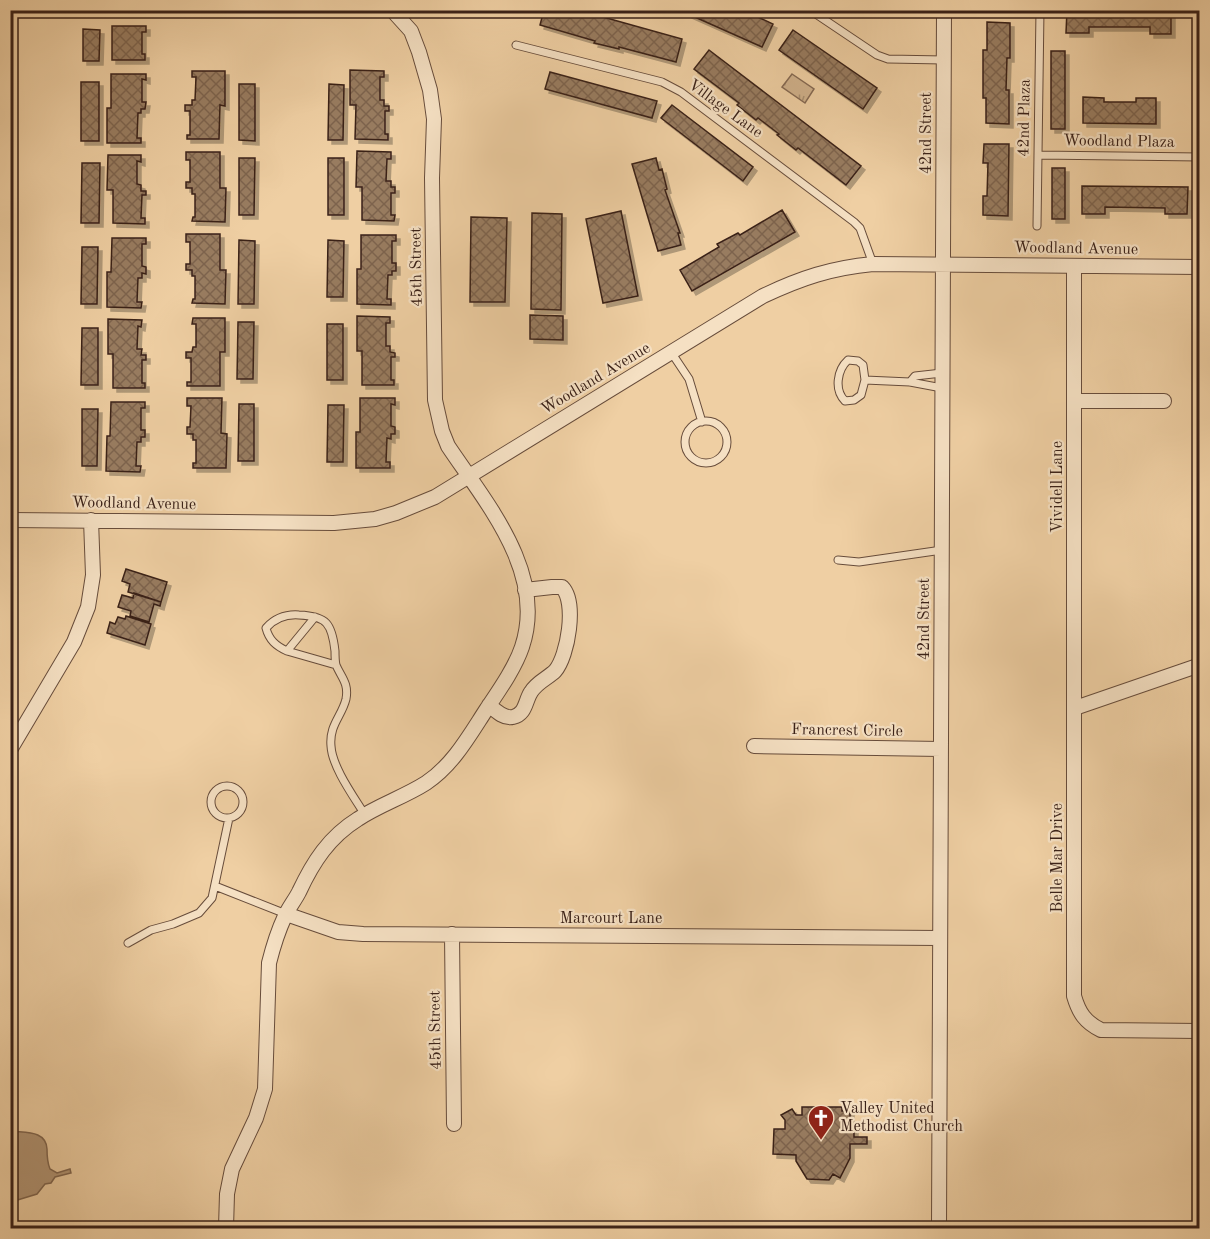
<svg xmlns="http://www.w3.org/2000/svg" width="1210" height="1239" font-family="'Old Standard TT',serif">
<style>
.park{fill:url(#park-tufts);stroke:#856952;stroke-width:1.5}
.water{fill:#b19474;stroke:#81664f;stroke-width:1.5}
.building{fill:url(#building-cross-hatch);stroke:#3a2118;stroke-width:1.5;filter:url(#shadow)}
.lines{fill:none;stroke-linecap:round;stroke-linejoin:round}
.service-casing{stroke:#674c3b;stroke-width:9}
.minor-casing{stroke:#674c3b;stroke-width:16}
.service{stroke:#f5e0c3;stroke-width:7}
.minor{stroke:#f5e0c3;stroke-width:14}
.labels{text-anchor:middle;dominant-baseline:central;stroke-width:4.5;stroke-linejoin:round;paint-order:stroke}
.street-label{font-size:16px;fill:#3a2118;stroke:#f5e0c3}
.poi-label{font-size:16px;fill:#3a2118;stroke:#f5e0c3;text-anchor:start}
</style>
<defs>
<pattern id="park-tufts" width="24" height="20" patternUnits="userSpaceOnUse" patternTransform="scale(1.5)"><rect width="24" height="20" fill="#d0b18b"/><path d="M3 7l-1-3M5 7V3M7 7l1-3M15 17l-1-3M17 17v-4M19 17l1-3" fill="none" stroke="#aa9071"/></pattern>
<pattern id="building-cross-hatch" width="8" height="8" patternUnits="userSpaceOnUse" patternTransform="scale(1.5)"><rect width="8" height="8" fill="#987b60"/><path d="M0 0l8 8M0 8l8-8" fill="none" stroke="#7d644e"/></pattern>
<filter id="shadow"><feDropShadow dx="4" dy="4" stdDeviation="0" flood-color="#0004"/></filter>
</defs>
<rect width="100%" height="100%" fill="#efcfa3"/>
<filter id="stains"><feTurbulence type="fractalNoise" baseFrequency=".00333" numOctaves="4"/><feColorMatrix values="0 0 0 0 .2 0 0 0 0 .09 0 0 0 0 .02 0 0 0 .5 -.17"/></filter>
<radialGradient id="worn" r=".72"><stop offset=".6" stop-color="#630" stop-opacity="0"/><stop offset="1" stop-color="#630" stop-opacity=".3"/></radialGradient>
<path class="park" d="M 792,74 L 814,89 L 805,103 L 782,87 Z"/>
<path class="water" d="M 11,1131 C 25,1133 46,1130 47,1149 C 47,1156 47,1162 50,1169 L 57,1173 L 70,1169 L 71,1173 L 55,1177 L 51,1183 L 45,1184 L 37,1194 L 11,1202 Z"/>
<path class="building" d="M 544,10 L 578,10 L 682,39 L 676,62 L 619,47 L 619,49 L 594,43 L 595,41 L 540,25 Z
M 679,10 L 743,10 L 773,24 L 762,47 Z
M 1067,10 L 1171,10 L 1171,34 L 1150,34 L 1150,27 L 1089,27 L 1089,33 L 1066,33 Z
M 987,22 L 1010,23 L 1010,58 L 1007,58 L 1006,90 L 1009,90 L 1009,124 L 986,123 L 986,98 L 983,98 L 983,50 L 987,50 Z
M 112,26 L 146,26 L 146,32 L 142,32 L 142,54 L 145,54 L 145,60 L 112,60 Z
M 83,29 L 100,30 L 99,61 L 83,61 Z
M 793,30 L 877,88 L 863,109 L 779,50 Z
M 709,50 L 861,166 L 846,185 L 798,148 L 796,150 L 777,135 L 779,134 L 758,118 L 756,120 L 737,105 L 739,103 L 694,69 Z
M 1051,51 L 1065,51 L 1065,129 L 1051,129 Z
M 350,70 L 384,71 L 384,77 L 380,77 L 380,100 L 384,100 L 384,106 L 389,106 L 389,111 L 385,111 L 385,134 L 388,134 L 388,140 L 355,139 L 356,105 L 350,105 Z
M 192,71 L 225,71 L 225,106 L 220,105 L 219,139 L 187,139 L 187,135 L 190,135 L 190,111 L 185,111 L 185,105 L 192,105 L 192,100 L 195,100 L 196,77 L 192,77 Z
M 550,72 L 657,101 L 652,118 L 545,89 Z
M 111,74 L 146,74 L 146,80 L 142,79 L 142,102 L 146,102 L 145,109 L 141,109 L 141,113 L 138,113 L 137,138 L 141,138 L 141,143 L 107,143 L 107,108 L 111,108 Z
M 81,82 L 99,82 L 99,141 L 81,141 Z
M 239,84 L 255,84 L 255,141 L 239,140 Z
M 329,84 L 344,85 L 343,140 L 328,140 Z
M 1083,97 L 1104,98 L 1104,102 L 1136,102 L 1136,98 L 1156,98 L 1156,124 L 1083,123 Z
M 672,105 L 753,167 L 743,181 L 661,118 Z
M 984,144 L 1009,144 L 1008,216 L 983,215 L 983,196 L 987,196 L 988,163 L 983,163 Z
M 357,151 L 391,152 L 391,159 L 387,159 L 386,181 L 391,181 L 391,187 L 395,187 L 395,193 L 391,193 L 391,215 L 395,215 L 394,221 L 362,220 L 362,187 L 356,187 Z
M 186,152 L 220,152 L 220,188 L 226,188 L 225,222 L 192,221 L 193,217 L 195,217 L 195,194 L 192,194 L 192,188 L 186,188 L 186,182 L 190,182 L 190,160 L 186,160 Z
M 108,155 L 141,155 L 141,162 L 137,161 L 137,184 L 141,185 L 141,191 L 146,191 L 146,195 L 142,195 L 141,218 L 145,218 L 145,224 L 113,223 L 113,190 L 107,190 Z
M 239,158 L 255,158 L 254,215 L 239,215 Z
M 328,158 L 344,158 L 344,215 L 328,215 Z
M 656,158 L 659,170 L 662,169 L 667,189 L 665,190 L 680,233 L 678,233 L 681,245 L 658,251 L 632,164 Z
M 82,163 L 100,163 L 99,223 L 81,223 Z
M 1052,168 L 1065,168 L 1065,219 L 1052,219 Z
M 1082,186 L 1188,187 L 1187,214 L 1165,214 L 1165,208 L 1105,207 L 1105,214 L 1082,214 Z
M 782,210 L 795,232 L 692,291 L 680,270 L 719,247 L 717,244 L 738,233 L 740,235 Z
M 621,211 L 638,296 L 603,303 L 586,219 Z
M 532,213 L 562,214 L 561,310 L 531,309 Z
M 471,217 L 507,218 L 505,302 L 470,302 Z
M 186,234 L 220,234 L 220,270 L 226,270 L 225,304 L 192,303 L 193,299 L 195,299 L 195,276 L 192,276 L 192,270 L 186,270 L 186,264 L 190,264 L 190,242 L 186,242 Z
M 361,235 L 396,235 L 396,241 L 392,241 L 392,263 L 396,263 L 396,271 L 392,271 L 392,275 L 388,275 L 387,299 L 391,299 L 391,305 L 357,304 L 357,269 L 361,269 Z
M 112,238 L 146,238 L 146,244 L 142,244 L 142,266 L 146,267 L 146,274 L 142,273 L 142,278 L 138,278 L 137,302 L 142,302 L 141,308 L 107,307 L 107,272 L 111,272 Z
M 239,240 L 255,241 L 254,304 L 238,304 Z
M 328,240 L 344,241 L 343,297 L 327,297 Z
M 82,247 L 98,247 L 97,304 L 81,304 Z
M 530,315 L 563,316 L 563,340 L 530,339 Z
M 357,316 L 390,317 L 390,323 L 386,323 L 386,346 L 390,346 L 390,352 L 395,353 L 395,357 L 391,357 L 391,380 L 394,380 L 394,385 L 362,385 L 362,351 L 357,351 Z
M 193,318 L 225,318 L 225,352 L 220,352 L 220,386 L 187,386 L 187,382 L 191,382 L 191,358 L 186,358 L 186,352 L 192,352 L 193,347 L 196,347 L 196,324 L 192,324 Z
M 108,319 L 142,320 L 141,327 L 138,326 L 137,349 L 142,349 L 141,355 L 146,355 L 146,360 L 142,360 L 142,383 L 145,383 L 145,388 L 113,388 L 113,354 L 108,354 Z
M 238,322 L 254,322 L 253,379 L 237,379 Z
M 327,324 L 343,324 L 343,380 L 327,380 Z
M 82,328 L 98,328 L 98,385 L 81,385 Z
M 187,398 L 222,398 L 221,433 L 227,434 L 226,468 L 193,468 L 193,463 L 196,463 L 196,440 L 193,440 L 193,434 L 187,434 L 187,427 L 190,427 L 191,406 L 187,406 Z
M 360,398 L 395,398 L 395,405 L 391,404 L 391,426 L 395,427 L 395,434 L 391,434 L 391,439 L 387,438 L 386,462 L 390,462 L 390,468 L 356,468 L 356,432 L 360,432 Z
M 111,402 L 145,402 L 145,408 L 141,408 L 141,430 L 145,430 L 145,437 L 141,437 L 141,442 L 137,442 L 136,466 L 141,466 L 140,472 L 106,471 L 107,436 L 110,436 Z
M 239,404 L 254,404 L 254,461 L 238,461 Z
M 328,405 L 344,405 L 343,462 L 327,462 Z
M 82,409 L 98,409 L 97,466 L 82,466 Z
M 126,569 L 167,582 L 161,602 L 128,592 L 130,584 L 122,581 Z
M 134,593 L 161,602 L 160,606 L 154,604 L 149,622 L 130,616 L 131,611 L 118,607 L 122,595 L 133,598 Z
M 126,616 L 151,624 L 145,645 L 107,633 L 110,622 L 115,624 L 118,617 L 125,619 Z
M 802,1107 L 842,1107 L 842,1111 L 850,1111 L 850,1129 L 854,1129 L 854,1137 L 867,1137 L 867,1144 L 850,1144 L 850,1158 L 840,1178 L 833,1174 L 829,1180 L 807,1179 L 796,1161 L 796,1155 L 773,1154 L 774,1129 L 785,1129 L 785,1120 L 781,1115 L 792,1109 L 796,1115 L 802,1115 Z"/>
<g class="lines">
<g class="service-casing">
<path id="service" d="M 810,10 L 877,55 L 888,59 L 944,60
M 516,45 L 662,82 L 681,92 L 854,222 L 860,228 L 873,264
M 1038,155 L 1200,157
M 1037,226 L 1040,10
M 671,352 L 689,379 L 702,422
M 865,380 L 863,365 L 858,361 L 848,360 C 837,370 834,390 845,401 L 854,400 L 861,395 L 865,380 L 910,382 L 942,388
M 910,382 L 915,376 L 942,373
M685 442a21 21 0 1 1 42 0a21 21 0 1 1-42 0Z
M 838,560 L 859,562 L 942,550
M 315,617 L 287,651 L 336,665
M 287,651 C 276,646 269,640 266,628 C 275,618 285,614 299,615 C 327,616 332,624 335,651 C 335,655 335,661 336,665 C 341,677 349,683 346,699 C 342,716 329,725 331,746 C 332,767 354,797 365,815
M211 802a16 16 0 1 1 32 0a16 16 0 1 1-32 0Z
M 215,886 L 286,914
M 128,943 L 151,930 L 173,924 L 199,913 L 212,898 L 229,818"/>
</g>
<g class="minor-casing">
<path id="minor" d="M 1074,266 L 1074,996 C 1079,1013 1085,1022 1101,1030 L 1200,1031
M 1075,401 L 1164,401
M 10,520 L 334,523 L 375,519 L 396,513 L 435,497 L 763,296 C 801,278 831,268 873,264 L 1200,267
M 489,705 C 496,711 504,719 513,717 C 526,714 525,701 531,692 C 537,682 548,678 555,671 C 568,656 577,602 562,587 L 552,587 L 525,590
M 1075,708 L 1200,665
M 754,746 L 941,749
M 10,750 L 74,642 L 88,607 L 93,575 L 91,520
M 286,914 L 338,932 L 363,934 L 940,938
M 452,934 L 454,1124
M 226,1228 L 227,1194 L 232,1169 L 256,1118 L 265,1089 L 269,963 C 273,947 278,931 285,916 C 289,907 295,900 299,892 C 313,862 329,837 358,819 C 379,805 404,797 426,783 C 453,765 469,736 486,710 C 498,692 515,668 522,647 C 547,573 486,503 448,446 L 442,431 L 435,400 L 432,178 L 434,119 L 430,90 L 419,52 L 411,31 L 392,10
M 939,1228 L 944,10"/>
</g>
<use href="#service" class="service"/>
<use href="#minor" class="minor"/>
</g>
<defs>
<g id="church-pin" transform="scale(1.35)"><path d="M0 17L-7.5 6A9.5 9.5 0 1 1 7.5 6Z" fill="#8f2418" stroke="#f5e0c3"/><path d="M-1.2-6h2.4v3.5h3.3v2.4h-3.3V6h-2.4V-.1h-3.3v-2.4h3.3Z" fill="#fff"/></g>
</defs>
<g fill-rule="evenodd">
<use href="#church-pin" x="821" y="1118"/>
</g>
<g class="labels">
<g class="street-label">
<text transform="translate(725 109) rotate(36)">Village Lane</text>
<text transform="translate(1025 118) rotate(-89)">42nd Plaza</text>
<text transform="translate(927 133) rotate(-90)">42nd Street</text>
<text transform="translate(1119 142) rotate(1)">Woodland Plaza</text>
<text transform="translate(1076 249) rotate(1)">Woodland Avenue</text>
<text transform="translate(417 267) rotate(-91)">45th Street</text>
<text transform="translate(596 379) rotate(-31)">Woodland Avenue</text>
<text transform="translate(1058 487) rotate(-90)">Vividell Lane</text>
<text transform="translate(134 504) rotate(1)">Woodland Avenue</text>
<text transform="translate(925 619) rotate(-90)">42nd Street</text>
<text transform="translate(847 731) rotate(1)">Francrest Circle</text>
<text transform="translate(1058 858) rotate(-90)">Belle Mar Drive</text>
<text x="611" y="919">Marcourt Lane</text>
<text transform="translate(436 1030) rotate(-91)">45th Street</text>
</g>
<g class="poi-label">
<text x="840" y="1109">Valley United<tspan x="840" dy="18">Methodist Church</tspan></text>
</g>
</g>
<rect width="1210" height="1239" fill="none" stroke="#efcfa3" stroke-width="36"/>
<rect x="12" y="12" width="1186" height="1215" fill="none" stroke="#3a2118" stroke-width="3"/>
<rect x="18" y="18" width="1174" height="1203" fill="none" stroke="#3a2118" stroke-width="1.5"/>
<rect width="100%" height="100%" filter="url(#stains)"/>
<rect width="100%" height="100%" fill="url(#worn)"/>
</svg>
